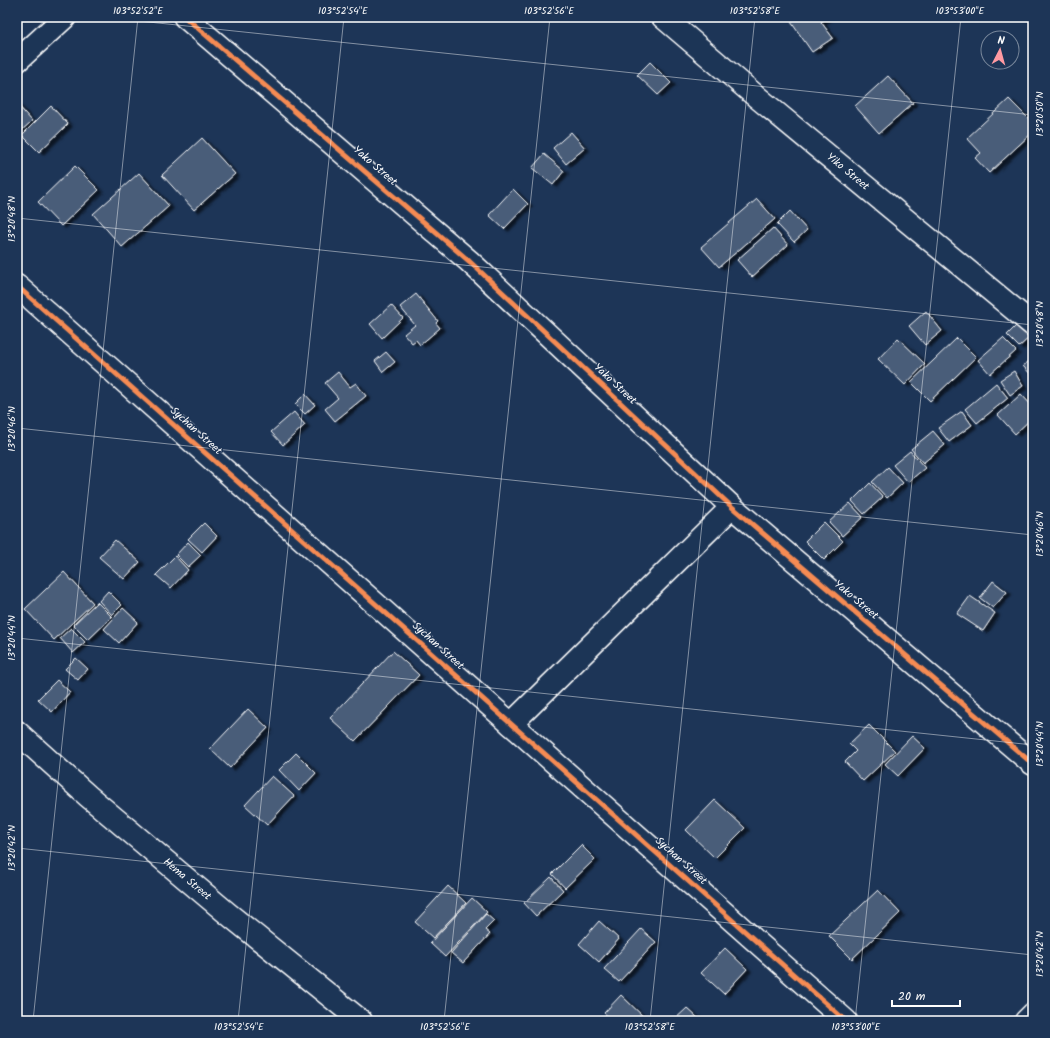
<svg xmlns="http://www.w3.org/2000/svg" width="1050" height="1038" font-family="Kalam,sans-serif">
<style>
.building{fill:#4a5d79;stroke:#fff;filter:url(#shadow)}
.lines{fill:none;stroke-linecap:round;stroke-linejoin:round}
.minor-casing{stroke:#fff;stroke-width:25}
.minor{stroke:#1d3557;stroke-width:22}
.cycleway-casing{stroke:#1d3557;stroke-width:8}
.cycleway{stroke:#f68b52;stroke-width:5}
.ticks{fill:none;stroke:#fff;stroke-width:1;stroke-opacity:0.45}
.labels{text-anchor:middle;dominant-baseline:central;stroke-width:3;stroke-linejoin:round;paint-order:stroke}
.street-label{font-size:11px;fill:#fff;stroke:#1d3557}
.neatline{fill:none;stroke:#fff;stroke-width:1.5}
.ticks-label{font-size:10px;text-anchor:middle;fill:#fff}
</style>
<defs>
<filter id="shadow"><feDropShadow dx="4.5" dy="2.5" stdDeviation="1" flood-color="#0009"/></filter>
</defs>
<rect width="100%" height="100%" fill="#1d3557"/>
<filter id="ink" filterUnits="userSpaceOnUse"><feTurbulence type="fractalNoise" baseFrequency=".025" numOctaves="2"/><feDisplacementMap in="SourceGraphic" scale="8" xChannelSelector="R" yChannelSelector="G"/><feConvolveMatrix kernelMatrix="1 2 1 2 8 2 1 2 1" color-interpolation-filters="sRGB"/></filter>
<g filter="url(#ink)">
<path class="building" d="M 798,17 L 828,17 L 821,22 L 833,38 L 812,52 L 791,22 Z
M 650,62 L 671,83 L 658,95 L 637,75 Z
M 888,76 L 913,103 L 879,133 L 855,106 Z
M 1009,99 L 1033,123 L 1033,132 L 989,173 L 975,158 L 981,153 L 967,138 Z
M 17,104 L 32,121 L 21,131 L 23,132 L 17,138 Z
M 51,106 L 68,124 L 39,152 L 22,135 Z
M 571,132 L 585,148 L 566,164 L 553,148 Z
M 202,138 L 235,174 L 194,210 L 162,175 Z
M 544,154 L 564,171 L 553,185 L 532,168 Z
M 75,166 L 99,190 L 61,226 L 38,202 Z
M 139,173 L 169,206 L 122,247 L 93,214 Z
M 513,189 L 528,204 L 504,229 L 489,215 Z
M 757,199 L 775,219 L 719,267 L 701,247 Z
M 790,211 L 807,230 L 794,242 L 777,224 Z
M 773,228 L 788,245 L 752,277 L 737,260 Z
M 416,294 L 438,321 L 436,323 L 440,328 L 420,345 L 416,340 L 412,343 L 404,334 L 415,325 L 400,307 Z
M 391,305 L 403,318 L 382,338 L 370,324 Z
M 926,311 L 942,331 L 925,345 L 909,326 Z
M 1024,318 L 1033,334 L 1019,347 L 1007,335 Z
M 898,338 L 925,364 L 905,385 L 878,359 Z
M 957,338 L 976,357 L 930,401 L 911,382 Z
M 1003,338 L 1016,351 L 990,374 L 978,360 Z
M 386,352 L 395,362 L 383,372 L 375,361 Z
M 1033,358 L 1033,377 L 1023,366 Z
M 1014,371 L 1023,386 L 1010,395 L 1000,380 Z
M 338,372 L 350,387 L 356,383 L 366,396 L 335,421 L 325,409 L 338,398 L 325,383 Z
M 996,383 L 1008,398 L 977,423 L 965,409 Z
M 305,394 L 315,405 L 305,414 L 295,404 Z
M 1021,394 L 1033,407 L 1033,417 L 1015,434 L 998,415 Z
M 962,411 L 972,425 L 949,442 L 938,428 Z
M 294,412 L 305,425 L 283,445 L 271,432 Z
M 933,431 L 945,445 L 923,463 L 911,449 Z
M 910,451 L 925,468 L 908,482 L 893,465 Z
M 888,467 L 903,483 L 887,498 L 872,482 Z
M 870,483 L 883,497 L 864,514 L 852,501 Z
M 850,503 L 863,517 L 842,536 L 829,522 Z
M 824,522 L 843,541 L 824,560 L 805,541 Z
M 204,523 L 217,536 L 202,552 L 188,539 Z
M 115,540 L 140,562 L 124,579 L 99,557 Z
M 188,542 L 201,555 L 188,567 L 176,555 Z
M 175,556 L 188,570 L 171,588 L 156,575 Z
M 64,572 L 93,603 L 54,640 L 25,609 Z
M 993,581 L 1007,592 L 993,608 L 980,598 Z
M 108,591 L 122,605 L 112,615 L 99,601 Z
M 970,596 L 995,613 L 983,631 L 957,614 Z
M 97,602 L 112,617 L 88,640 L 73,625 Z
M 123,608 L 138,622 L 119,643 L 104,629 Z
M 71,628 L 85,642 L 73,653 L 60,638 Z
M 393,651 L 419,675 L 355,741 L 330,718 Z
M 76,658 L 88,669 L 78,680 L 65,669 Z
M 1033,667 L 1033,675 L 1029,671 Z
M 57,680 L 70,692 L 52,712 L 38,699 Z
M 248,709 L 268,728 L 230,768 L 210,749 Z
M 869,725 L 895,751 L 863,781 L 845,762 L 856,751 L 849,744 Z
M 912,736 L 925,748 L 898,776 L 885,764 Z
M 296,753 L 316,773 L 299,791 L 279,770 Z
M 272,776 L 294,796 L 267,825 L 245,805 Z
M 715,800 L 745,828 L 715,858 L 686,830 Z
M 581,845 L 595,859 L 565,888 L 552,874 Z
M 551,877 L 563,890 L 536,916 L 524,903 Z
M 448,886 L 466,903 L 433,938 L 415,922 Z
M 878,890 L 900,913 L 852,959 L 829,936 Z
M 472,898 L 487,912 L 445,957 L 430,943 Z
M 486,914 L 494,921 L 485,930 L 490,934 L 463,963 L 451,953 Z
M 599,921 L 619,939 L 599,962 L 579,944 Z
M 641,929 L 656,942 L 619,982 L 604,969 Z
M 725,948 L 747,969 L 724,994 L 701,973 Z
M 621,995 L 648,1021 L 613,1021 L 604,1013 Z
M 687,1008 L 698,1018 L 695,1021 L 673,1021 Z"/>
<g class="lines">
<g class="minor-casing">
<g id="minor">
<path d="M 185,17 L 469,261 L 732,507 L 1033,764"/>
<path id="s1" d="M 663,17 L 757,97 L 1033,325"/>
<path d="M 17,61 L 65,17"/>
<path d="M 17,286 L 846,1021"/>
<path d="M 511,724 L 732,507"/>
<path id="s2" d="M 17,732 L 88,796 L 227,913 L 361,1021"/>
<path d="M 1026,1021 L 1033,1014"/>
</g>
</g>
<use href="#minor" class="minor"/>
<g class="cycleway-casing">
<path id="cycleway" d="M 185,17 L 469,261 L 732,507 L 1033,764
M 17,286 L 846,1021"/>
</g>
<use href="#cycleway" class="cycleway"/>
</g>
</g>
<path class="ticks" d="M 101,17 L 1033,115M 17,218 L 1033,325M 17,428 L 1033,535M 17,638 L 1033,745M 17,848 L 1033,955M 33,1021 L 138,17M 238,1021 L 344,17M 444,1021 L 550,17M 650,1021 L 755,17M 855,1021 L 961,17"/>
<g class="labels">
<g class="street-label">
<text transform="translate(375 166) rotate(41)">Yako Street</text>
<text stroke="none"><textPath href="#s1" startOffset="241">Yiko Street</textPath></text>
<text transform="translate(615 384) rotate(43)">Yako Street</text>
<text transform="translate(196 431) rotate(42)">Sychan Street</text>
<text transform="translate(856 600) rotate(40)">Yako Street</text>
<text transform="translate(438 646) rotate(42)">Sychan Street</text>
<text transform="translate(681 861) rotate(42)">Sychan Street</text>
<text stroke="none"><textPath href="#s2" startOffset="225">Hema Street</textPath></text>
</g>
</g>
<rect width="1050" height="1038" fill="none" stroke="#1d3557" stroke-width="44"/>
<g transform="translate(1000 50) rotate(6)"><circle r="19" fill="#1d3557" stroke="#77869a"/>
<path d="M0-3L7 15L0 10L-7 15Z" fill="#ff9aa2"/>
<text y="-6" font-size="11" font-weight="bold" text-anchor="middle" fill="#ffffff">N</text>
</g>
<path d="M892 1000v6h68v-6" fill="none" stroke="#ffffff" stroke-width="2"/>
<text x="898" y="1000" font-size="12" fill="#ffffff" stroke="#1d3557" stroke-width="3" paint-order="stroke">20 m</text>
<rect x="22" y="22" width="1006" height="994" class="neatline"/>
<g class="ticks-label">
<text x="138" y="14">103°52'52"E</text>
<text x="343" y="14">103°52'54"E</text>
<text x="549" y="14">103°52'56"E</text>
<text x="755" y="14">103°52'58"E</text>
<text x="960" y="14">103°53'00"E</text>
<text transform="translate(1039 114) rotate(-90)" y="4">13°20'50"N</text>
<text transform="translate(11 219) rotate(-90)" y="4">13°20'48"N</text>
<text transform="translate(1039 324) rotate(-90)" y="4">13°20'48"N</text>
<text transform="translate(11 429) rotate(-90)" y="4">13°20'46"N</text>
<text transform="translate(1039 534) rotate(-90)" y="4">13°20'46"N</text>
<text transform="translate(11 638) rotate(-90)" y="4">13°20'44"N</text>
<text transform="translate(1039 744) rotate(-90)" y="4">13°20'44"N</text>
<text transform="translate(11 848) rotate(-90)" y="4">13°20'42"N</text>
<text transform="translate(1039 954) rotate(-90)" y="4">13°20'42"N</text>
<text x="239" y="1030">103°52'54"E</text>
<text x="445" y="1030">103°52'56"E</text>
<text x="650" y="1030">103°52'58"E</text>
<text x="856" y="1030">103°53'00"E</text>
</g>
</svg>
